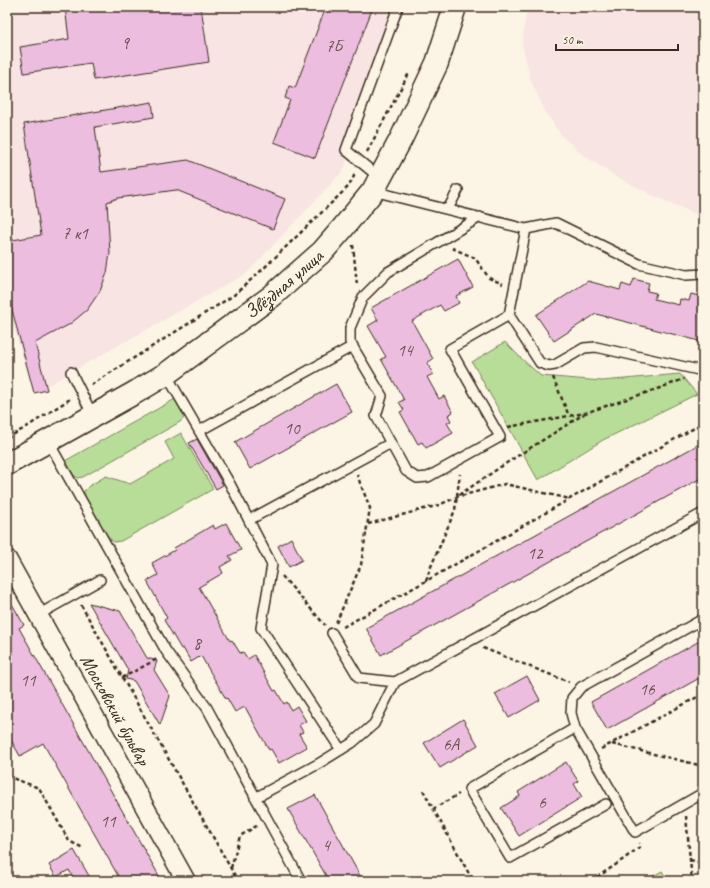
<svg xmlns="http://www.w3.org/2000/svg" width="710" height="888" font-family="Caveat,sans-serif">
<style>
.built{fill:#f7e4e3}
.green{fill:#b8dd98;stroke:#7a845b}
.building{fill:#ecbddf;stroke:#3b2a1e}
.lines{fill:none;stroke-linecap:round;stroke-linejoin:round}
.service-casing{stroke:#3b2a1e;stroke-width:12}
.minor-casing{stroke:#3b2a1e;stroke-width:21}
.primary-casing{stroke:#3b2a1e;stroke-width:25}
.path{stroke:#3b2a1e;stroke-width:2.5;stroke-dasharray:4 3;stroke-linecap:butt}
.service{stroke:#fcf5e5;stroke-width:9}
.minor{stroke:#fcf5e5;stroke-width:18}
.primary{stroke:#fcf5e5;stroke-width:22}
.labels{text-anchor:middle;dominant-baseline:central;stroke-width:4;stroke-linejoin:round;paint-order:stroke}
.number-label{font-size:17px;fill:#674f4e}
.street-label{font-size:19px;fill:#3b2a1e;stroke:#fcf5e5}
</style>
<rect width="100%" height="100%" fill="#fcf5e5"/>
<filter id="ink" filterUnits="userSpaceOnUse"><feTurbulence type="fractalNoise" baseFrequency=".025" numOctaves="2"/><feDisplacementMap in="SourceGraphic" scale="8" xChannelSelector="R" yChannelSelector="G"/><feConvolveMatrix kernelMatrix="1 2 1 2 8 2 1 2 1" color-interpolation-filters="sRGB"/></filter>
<g filter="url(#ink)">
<path class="built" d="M 7,7 L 402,7 L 343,171 L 247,273 L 34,393 L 7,307 Z
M 527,7 L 703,7 L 703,217 L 656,197 L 615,176 L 582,154 L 562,136 L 546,113 L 531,81 L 522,44 Z"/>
<path class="green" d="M 505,342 L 522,359 L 541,376 L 602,381 L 680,374 L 697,394 L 603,440 L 538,480 L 472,362 Z
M 175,399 L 182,411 L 184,418 L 180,422 L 83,477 L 77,478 L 73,474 L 65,461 Z
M 181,433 L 213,489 L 121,541 L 114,542 L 108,537 L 85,497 L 84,491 L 89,486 L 106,476 L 130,484 L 174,459 L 165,442 Z
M 662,871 L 668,881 L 644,881 Z"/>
<path class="building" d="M 65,7 L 201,7 L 209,62 L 94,80 L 91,63 L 24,73 L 20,47 L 69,39 Z
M 326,7 L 373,7 L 315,158 L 274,142 L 290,100 L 285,98 L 289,86 L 295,88 Z
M 152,102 L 154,117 L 95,127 L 101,172 L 188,160 L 285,199 L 273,229 L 176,190 L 118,198 L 107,202 L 110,253 L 107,273 L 100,291 L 87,310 L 70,324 L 35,343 L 47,390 L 34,393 L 7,291 L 7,241 L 41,235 L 24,124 Z
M 458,259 L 473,287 L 456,296 L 459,303 L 444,311 L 440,305 L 412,321 L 433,359 L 427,363 L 433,374 L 427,377 L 439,399 L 444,396 L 453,412 L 448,415 L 451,421 L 447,423 L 453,433 L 426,448 L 422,442 L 418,444 L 400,412 L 404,410 L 399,402 L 404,400 L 381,359 L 386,357 L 368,326 L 378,320 L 371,308 Z
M 634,279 L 649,283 L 647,291 L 656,293 L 654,299 L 679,305 L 680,299 L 689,301 L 691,294 L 703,297 L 703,342 L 596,314 L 554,341 L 536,315 L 588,281 L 620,290 L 622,284 L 631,287 Z
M 336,384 L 352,412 L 250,469 L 235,442 Z
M 197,439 L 223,485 L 216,489 L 189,443 Z
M 703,442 L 703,477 L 381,655 L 366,628 Z
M 226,523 L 241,550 L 229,556 L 232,560 L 220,567 L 223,573 L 199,587 L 230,641 L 232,640 L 240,653 L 243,652 L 248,659 L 254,655 L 274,691 L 276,690 L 284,704 L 287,702 L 291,710 L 297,706 L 306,721 L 299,725 L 303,732 L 299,734 L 307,747 L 279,763 L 271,749 L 269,750 L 245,707 L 235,712 L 227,698 L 226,699 L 201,656 L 191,662 L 183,648 L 181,649 L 164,620 L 167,618 L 147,581 L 158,575 L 152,563 L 175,550 L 174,548 L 213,525 L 215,529 Z
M 291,538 L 302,560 L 289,567 L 278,546 Z
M 7,595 L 24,625 L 19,628 L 162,881 L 121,881 L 43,743 L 20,756 L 7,733 Z
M 89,603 L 120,611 L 147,658 L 157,661 L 154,670 L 170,696 L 160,725 L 134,681 L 126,679 L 128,670 Z
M 703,639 L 703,676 L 607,730 L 591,702 Z
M 527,676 L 540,700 L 509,718 L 495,694 Z
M 463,719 L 478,745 L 440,768 L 424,743 Z
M 566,762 L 578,781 L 574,784 L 582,797 L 519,836 L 501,808 L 520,796 L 518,792 Z
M 315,795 L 363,881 L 329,881 L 288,809 Z
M 74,850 L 92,881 L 75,881 L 69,870 L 56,877 L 49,865 Z"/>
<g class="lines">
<g class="service-casing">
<path id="service" d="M 380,178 L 346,150 L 398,7
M 373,191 L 526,229 L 556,223 L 639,264 L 686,275 L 703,274
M 448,209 L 458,190
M 480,217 L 388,272 L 363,297 L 350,328 L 350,342 L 382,396 L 376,416 L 406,471 L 417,478 L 428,477 L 500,437 L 450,349 L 509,315
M 526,229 L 509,315 L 540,363 L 549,366 L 555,365 L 584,348 L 596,347 L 703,371
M 71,372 L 93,416
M 166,374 L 230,484 L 272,565 L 261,628 L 341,750
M 199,431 L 353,346
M 48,441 L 166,651 L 207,708 L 301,881
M 249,520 L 391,443
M 38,615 L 100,580
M 703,619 L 581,687 L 572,698 L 571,713 L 575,728 L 635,832 L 703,793
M 332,633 L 359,678 L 395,682
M 575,728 L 469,789 L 510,858 L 606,804
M 255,798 L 318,764 L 352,743 L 374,724 L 395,682 L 703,513"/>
</g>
<g class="minor-casing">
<path id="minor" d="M 7,559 L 186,881"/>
</g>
<g class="primary-casing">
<g id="primary">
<path id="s1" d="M 7,464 L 136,392 L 166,374 L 272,296 L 323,251 L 342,229 L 373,191 L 401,139 L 437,63 L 455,7"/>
</g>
</g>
<path class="path" d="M 367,152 L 409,73
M 353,245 L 357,285
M 452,248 L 475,258 L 489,278 L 503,284
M 553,377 L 569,416
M 91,385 L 234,295 L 264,268 L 349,186 L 355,174
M 508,427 L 585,413 L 660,388 L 684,379
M 7,438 L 25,428 L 70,399
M 459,495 L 508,462 L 584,414
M 368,524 L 439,505 L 457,497 L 505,484 L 570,499
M 282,576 L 325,625
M 426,581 L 430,569 L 455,510 L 460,474
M 81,605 L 238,881
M 336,623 L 361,565 L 370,508 L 357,475
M 343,627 L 426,581 L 703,423
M 483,648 L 569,682
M 122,678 L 157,659
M 612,744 L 703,766
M 601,749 L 703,694
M 7,776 L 39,788 L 69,841 L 83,848
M 423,790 L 473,881
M 433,809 L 459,794
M 686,816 L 692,881
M 690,860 L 703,863
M 231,868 L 240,836 L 258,825
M 591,881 L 614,866 L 640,847 L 639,843
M 701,881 L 703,878"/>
<use href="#service" class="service"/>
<use href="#minor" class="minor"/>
<use href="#primary" class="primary"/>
</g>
</g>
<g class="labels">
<g class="number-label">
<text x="125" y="43">9</text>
<text x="334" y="46">7Б</text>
<text x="75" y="233">7 к1</text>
<text x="405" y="350">14</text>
<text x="292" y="428">10</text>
<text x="535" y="553">12</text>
<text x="197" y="643">8</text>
<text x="28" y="680">11</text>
<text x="647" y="689">16</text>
<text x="451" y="744">6А</text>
<text x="542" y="802">6</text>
<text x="108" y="821">11</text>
<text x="326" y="845">4</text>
</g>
<g class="street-label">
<text stroke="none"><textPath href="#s1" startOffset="331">Звёздная улица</textPath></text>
<text transform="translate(115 710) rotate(61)">Московский бульвар</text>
</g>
</g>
<rect width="710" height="888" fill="none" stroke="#fcf5e5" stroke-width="24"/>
<rect x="12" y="12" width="686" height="864" fill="none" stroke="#3b2a1e" stroke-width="1.5" filter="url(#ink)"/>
<path d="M556 44v6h122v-6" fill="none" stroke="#3b2a1e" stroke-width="2"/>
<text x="562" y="44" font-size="12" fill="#3b2a1e" stroke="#fcf5e5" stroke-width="3" paint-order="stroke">50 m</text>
</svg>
